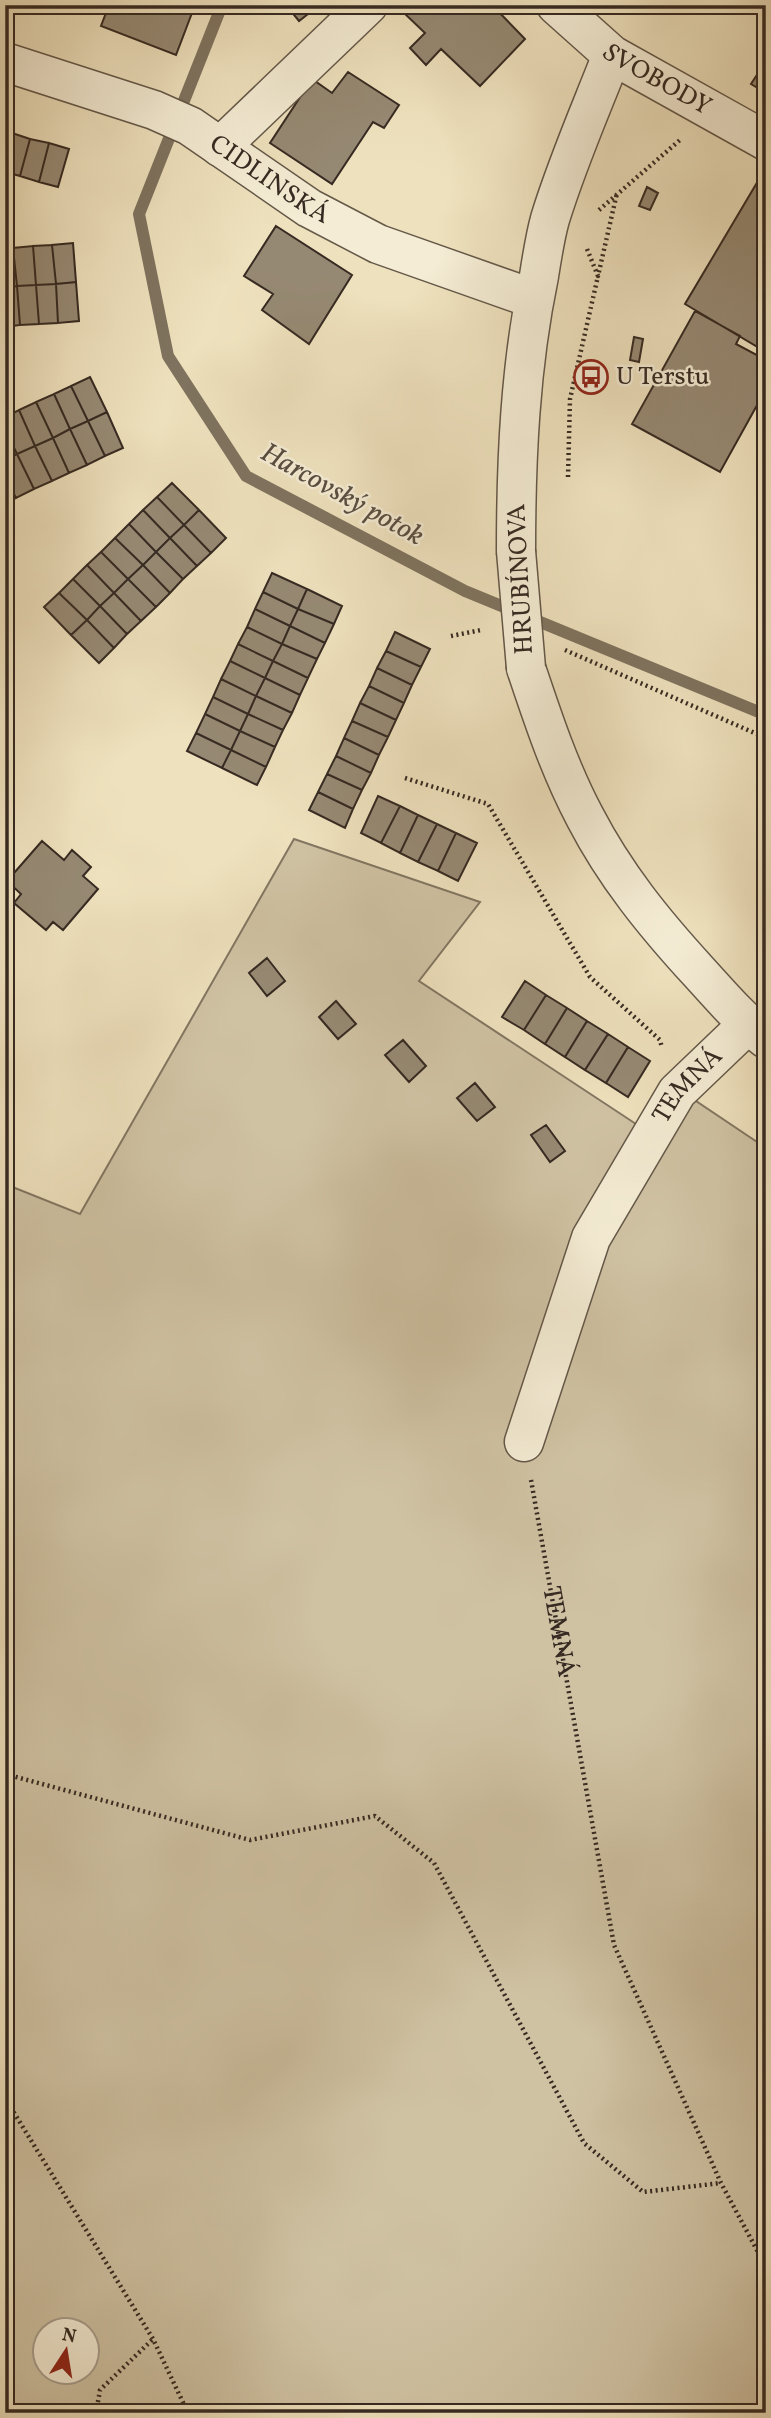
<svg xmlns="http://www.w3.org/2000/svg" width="771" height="2418" font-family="Vollkorn,serif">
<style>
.green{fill:#cfc2a3;stroke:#827662;stroke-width:2;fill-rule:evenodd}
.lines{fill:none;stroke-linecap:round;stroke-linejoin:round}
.stream{stroke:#7f735f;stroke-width:12}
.building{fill:#968973;stroke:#362a22;stroke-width:2}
.minor-casing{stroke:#645849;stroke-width:41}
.path{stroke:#362a22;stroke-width:4.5;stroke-dasharray:2 3.5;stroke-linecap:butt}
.minor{stroke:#f4ecd4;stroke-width:38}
.minor-bridge-casing{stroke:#645849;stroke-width:41;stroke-linecap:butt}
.minor-bridge{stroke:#f4ecd4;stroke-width:38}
.labels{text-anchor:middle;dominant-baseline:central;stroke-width:5;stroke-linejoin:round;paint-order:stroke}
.street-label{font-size:26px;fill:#362a22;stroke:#f4ecd4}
.poi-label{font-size:26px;fill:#362a22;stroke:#f4ecd4;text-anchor:start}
.water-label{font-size:28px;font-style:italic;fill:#5a4e41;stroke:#f4ecd4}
</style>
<rect width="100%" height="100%" fill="#eee1bd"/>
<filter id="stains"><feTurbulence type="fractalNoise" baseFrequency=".00286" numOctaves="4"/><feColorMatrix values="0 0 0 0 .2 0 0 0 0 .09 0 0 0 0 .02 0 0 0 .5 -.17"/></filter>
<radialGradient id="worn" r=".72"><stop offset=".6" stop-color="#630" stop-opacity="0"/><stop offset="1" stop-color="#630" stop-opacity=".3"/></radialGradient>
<path class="green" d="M 294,839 L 480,902 L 419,981 L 639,1126 L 669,1083 L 766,1148 L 766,2413 L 5,2413 L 5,1184 L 80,1214 ZM 46,2330 L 88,2330 L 88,2372 L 46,2372 Z"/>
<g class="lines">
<path class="stream" d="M 222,5 L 139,214 L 168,356 L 246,476 L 465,591 L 766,715"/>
</g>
<path class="building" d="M 109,5 L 195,5 L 176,55 L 101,26 Z
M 286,5 L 315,5 L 317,7 L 299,21 Z
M 410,5 L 492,5 L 525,39 L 480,86 L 441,49 L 426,65 L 410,48 L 425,33 L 403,12 Z
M 766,61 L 766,93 L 751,84 Z
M 348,72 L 399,105 L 384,128 L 373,122 L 332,184 L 270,143 L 312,79 L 332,93 Z
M 5,132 L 12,133 L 5,157 Z
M 12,133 L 30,139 L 20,176 L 5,172 L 5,157 Z
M 30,139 L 49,143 L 39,182 L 20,176 Z
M 49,143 L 69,149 L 58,187 L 39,182 Z
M 758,181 L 766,186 L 766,352 L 685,304 Z
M 647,187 L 658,193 L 650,210 L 639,206 Z
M 276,226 L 352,275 L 309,344 L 262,310 L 273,294 L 244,276 Z
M 73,243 L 76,282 L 56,284 L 52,245 Z
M 52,245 L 56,284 L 36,285 L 33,246 Z
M 33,246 L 36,285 L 17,286 L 13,248 Z
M 5,248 L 13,248 L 17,286 L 5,288 Z
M 76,282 L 79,321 L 58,323 L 56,284 Z
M 56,284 L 58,323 L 39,324 L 36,285 Z
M 36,285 L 39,324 L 20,325 L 17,286 Z
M 17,286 L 20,325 L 5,327 L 5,288 Z
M 695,311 L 740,336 L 736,344 L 766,360 L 766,389 L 720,472 L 632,424 Z
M 634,337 L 643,339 L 639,362 L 630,360 Z
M 90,377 L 107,412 L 88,421 L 71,386 Z
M 71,386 L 88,421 L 70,429 L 54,394 Z
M 54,394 L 70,429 L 53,438 L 36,402 Z
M 36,402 L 53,438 L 35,446 L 19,410 Z
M 19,410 L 35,446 L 17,454 L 5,429 L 5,417 Z
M 107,412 L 123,448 L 105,456 L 88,421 Z
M 88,421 L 105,456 L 87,465 L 70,429 Z
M 5,429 L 17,454 L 5,460 Z
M 70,429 L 87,465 L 69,473 L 53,438 Z
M 53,438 L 69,473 L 52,481 L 35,446 Z
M 35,446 L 52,481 L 34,489 L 17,454 Z
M 17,454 L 34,489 L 16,498 L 5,476 L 5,460 Z
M 5,476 L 16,498 L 5,503 Z
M 172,483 L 199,510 L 184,525 L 157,497 Z
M 157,497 L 184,525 L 170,538 L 143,510 Z
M 143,510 L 170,538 L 156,552 L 129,524 Z
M 199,510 L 226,538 L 211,553 L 184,525 Z
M 129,524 L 156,552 L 143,565 L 115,538 Z
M 184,525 L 211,553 L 197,566 L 170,538 Z
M 115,538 L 143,565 L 128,579 L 101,552 Z
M 170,538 L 197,566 L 183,579 L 156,552 Z
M 101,552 L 128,579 L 114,593 L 87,565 Z
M 156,552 L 183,579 L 170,593 L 143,565 Z
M 87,565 L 114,593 L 100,606 L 73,579 Z
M 143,565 L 170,593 L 156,607 L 128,579 Z
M 272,573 L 307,589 L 298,609 L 263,592 Z
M 73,579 L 100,606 L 87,620 L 59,593 Z
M 128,579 L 156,607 L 141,621 L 114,593 Z
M 307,589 L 342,606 L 334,624 L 298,609 Z
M 263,592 L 298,609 L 290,626 L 255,609 Z
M 59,593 L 87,620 L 71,635 L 44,607 Z
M 114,593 L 141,621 L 127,634 L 100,606 Z
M 100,606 L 127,634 L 114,648 L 87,620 Z
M 255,609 L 290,626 L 282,644 L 247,627 Z
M 298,609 L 334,624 L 325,643 L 290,626 Z
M 87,620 L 114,648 L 99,663 L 71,635 Z
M 290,626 L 325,643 L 317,659 L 282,644 Z
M 247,627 L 282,644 L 273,661 L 238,644 Z
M 395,632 L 430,649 L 421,667 L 386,651 Z
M 238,644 L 273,661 L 265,678 L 230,661 Z
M 282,644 L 317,659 L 308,678 L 273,661 Z
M 386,651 L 421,667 L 412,685 L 377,668 Z
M 230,661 L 265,678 L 256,696 L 221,679 Z
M 273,661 L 308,678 L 300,695 L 265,678 Z
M 377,668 L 412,685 L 404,703 L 369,686 Z
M 265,678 L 300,695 L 292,713 L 256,696 Z
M 221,679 L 256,696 L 248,714 L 213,697 Z
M 369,686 L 404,703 L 396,720 L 360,703 Z
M 256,696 L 292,713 L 283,730 L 248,714 Z
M 213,697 L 248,714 L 240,731 L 205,714 Z
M 360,703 L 396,720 L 388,737 L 352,721 Z
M 205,714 L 240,731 L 231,750 L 196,733 Z
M 248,714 L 283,730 L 275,747 L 240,731 Z
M 352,721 L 388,737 L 379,755 L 344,738 Z
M 240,731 L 275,747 L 266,767 L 231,750 Z
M 196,733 L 231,750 L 222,768 L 187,751 Z
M 344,738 L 379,755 L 371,773 L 336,756 Z
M 231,750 L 266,767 L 257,785 L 222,768 Z
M 336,756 L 371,773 L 362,790 L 327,774 Z
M 327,774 L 362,790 L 353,809 L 318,792 Z
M 318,792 L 353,809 L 345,828 L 309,810 Z
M 378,796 L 400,806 L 381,843 L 361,833 Z
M 400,806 L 418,815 L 400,853 L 381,843 Z
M 418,815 L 437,824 L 418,862 L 400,853 Z
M 437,824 L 456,833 L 438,871 L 418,862 Z
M 456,833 L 477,843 L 458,881 L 438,871 Z
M 42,841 L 64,860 L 72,850 L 91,867 L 83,876 L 98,889 L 63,930 L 53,922 L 46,930 L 14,903 L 21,894 L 7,881 Z
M 267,958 L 285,981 L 267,996 L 249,973 Z
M 525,981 L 546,995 L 524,1030 L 502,1017 Z
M 546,995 L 567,1008 L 545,1044 L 524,1030 Z
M 336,1001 L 356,1024 L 338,1039 L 319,1017 Z
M 567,1008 L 587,1021 L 565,1057 L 545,1044 Z
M 587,1021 L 608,1034 L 585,1070 L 565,1057 Z
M 608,1034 L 628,1047 L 606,1083 L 585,1070 Z
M 403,1040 L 426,1066 L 409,1082 L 385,1055 Z
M 628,1047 L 650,1061 L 628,1097 L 606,1083 Z
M 475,1083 L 495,1107 L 477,1121 L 457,1098 Z
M 546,1125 L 565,1151 L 550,1162 L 531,1135 Z"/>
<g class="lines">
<g class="minor-casing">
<g id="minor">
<path id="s2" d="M 556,5 L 612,55 L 766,141"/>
<path id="s3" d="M 5,62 L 154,110 L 190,126 L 309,208 L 378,244 L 534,299"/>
<path d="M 220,147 L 368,5"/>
<path d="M 516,551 C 516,459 520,367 539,276 C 542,257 545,237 550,219 C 567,163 591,109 612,55"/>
<path d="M 526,668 C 543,719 560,770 585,817 C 615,875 654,923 698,971 C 720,995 740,1019 766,1039"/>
<path id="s4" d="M 524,1442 L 591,1238 L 677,1092 L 747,1025"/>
</g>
</g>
<g class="path">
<path d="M 599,210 L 680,140"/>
<path d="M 587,249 L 598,276 L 617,193"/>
<path d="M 568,477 L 570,399 L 598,276"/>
<path d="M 451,636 L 481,630"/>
<path d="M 565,650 L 766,738"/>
<path d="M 405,778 L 488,804 L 590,977 L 660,1040 L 662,1048"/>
<path id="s1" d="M 531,1480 L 614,1945 L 721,2183 L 766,2267"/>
<path d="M 5,1604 L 8,1605"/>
<path d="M 5,1774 L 250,1840 L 375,1816 L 434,1863 L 584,2143 L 643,2192 L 721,2183"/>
<path d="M 5,2098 L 153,2339 L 188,2413"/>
<path d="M 96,2413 L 100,2390 L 153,2339"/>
</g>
<use href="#minor" class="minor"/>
<g class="minor-bridge-casing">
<path id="minor-bridge" d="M 516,551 L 526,668"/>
</g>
<use href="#minor-bridge" class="minor-bridge"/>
</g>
<defs>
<g id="bus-ring" transform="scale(1.75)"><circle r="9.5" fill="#f4ecd4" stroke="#8f2418" stroke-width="1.5"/><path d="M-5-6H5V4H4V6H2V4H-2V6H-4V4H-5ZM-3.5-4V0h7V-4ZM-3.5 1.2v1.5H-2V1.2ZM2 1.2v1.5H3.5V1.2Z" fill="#8f2418"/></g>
</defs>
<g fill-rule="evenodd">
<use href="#bus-ring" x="591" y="377"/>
</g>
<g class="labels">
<g class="street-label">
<text stroke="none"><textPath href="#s2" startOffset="126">SVOBODY</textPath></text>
<text stroke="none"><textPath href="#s3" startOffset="292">CIDLINSKÁ</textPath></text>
<text transform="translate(521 579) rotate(-93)">HRUBÍNOVA</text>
<text stroke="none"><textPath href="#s4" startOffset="396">TEMNÁ</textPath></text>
<text stroke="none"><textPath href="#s1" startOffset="154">TEMNÁ</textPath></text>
</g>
<g class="poi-label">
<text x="616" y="377">U Terstu</text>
</g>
<g class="water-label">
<text transform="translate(342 495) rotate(29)">Harcovský potok</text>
</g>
</g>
<rect width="771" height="2418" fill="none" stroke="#eee1bd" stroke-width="28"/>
<rect x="7" y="7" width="757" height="2404" fill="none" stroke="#362a22" stroke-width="3.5"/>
<rect x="14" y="14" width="743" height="2390" fill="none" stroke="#362a22" stroke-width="2"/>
<g transform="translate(66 2351) rotate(12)"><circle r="33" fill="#f4ecd4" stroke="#a89e8d" stroke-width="2"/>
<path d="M0-5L12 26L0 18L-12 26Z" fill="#8f2418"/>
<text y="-10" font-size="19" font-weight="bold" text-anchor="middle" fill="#362a22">N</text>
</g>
<rect width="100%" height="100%" filter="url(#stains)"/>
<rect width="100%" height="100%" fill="url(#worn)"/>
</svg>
